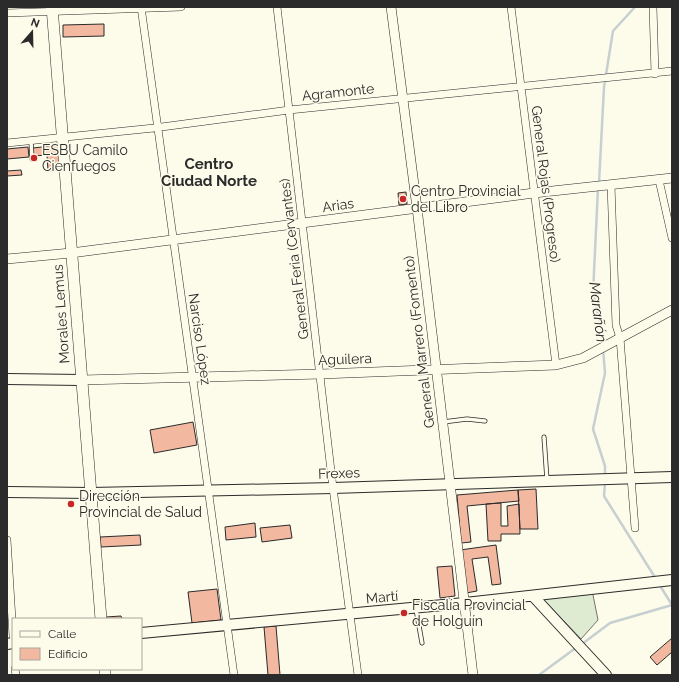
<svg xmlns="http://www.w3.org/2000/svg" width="679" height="682" font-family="Raleway,sans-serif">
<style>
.green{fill:#deebd1;stroke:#74746e}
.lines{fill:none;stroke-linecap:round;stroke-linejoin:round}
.stream{stroke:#c7d0d0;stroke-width:2.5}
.building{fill:#f2b8a0;stroke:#2b2b2b}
.service-casing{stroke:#2b2b2b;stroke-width:5}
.minor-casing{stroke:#2b2b2b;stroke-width:8}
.tertiary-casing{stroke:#2b2b2b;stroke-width:10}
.secondary-casing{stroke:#2b2b2b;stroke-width:12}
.primary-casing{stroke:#2b2b2b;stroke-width:12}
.service{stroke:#fdfbea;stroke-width:3.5}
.minor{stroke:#fdfbea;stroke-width:7}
.tertiary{stroke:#fdfbea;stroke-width:9}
.secondary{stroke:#fdfbea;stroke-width:10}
.primary{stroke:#fdfbea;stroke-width:11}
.poi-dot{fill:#c62828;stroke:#fdfbea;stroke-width:1.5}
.labels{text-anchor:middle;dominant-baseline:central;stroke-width:3;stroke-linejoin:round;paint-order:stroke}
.street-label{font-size:14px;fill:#2b2b2b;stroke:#fdfbea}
.poi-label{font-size:14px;fill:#2b2b2b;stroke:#fdfbea;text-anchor:start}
.neighbourhood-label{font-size:15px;font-weight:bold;fill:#2b2b2b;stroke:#fdfbea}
.water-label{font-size:15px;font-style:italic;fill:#2b2b2b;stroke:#fdfbea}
</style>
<rect width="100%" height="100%" fill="#fdfbea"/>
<path class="green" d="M 592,590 L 598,620 L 581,639 L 543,599 Z"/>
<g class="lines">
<path class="stream" d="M 599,183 L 604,87 L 613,31 L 635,7
M 598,188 L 593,293 L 602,332 L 603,344
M 603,349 L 605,373 L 593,429 L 605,466 L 605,477
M 605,482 L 604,496 L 656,579
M 659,584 L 672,605
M 582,644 L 610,623 L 672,605
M 539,675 L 577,647"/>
</g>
<path class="building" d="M 104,24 L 104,36 L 63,37 L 63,25 Z
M 59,145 L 61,170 L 48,171 L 47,155 L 34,156 L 33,148 Z
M 28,147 L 29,157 L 7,159 L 7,149 Z
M 21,170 L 22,175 L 7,176 L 7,171 Z
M 406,192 L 407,204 L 399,205 L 398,193 Z
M 193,422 L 197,445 L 154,453 L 150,430 Z
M 536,489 L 538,529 L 520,529 L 518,490 Z
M 518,490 L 519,501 L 467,506 L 471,542 L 461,543 L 457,495 Z
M 501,503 L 501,526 L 508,526 L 507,506 L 519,504 L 520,534 L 501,534 L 501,541 L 488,541 L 486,504 Z
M 255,523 L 256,537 L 226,540 L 225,527 Z
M 290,525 L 292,538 L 262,542 L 260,528 Z
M 140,535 L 141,545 L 101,547 L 100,537 Z
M 496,545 L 501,584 L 492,585 L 488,557 L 472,559 L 477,591 L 466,593 L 460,550 Z
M 452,566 L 455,596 L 440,598 L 437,567 Z
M 217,589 L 221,620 L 192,623 L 188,592 Z
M 121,616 L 122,619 L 106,619 L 106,617 Z
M 276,626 L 280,675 L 268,675 L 264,627 Z
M 672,638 L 672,652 L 657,665 L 650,657 Z"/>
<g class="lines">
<g class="service-casing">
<path id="service" d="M 31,141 L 32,159
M 443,422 L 467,419 L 485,421
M 544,437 L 547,480
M 416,609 L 422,643"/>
</g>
<g class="minor-casing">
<path id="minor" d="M 141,7 L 234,675
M 277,7 L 333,488 L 358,675
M 511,7 L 556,365
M 653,7 L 655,74
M 7,13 L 181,7
M 7,143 L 154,128 L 289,110 L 672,71
M 659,180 L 672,238
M 611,185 L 616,325 L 620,338 L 635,528
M 7,540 L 13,636
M 15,669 L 16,675"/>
</g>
<g class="tertiary-casing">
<path id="tertiary" d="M 391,7 L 417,208 L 473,675
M 7,259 L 71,253 L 534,193 L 672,178
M 81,380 L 321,374 L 556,365 L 583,358 L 672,310"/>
</g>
<g class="secondary-casing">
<path id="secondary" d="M 7,379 L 81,380
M 7,492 L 91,493 L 333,488 L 672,477
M 533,596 L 606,675
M 141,633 L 465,603 L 672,580
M 7,644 L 13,643"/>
</g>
<g class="primary-casing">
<path id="primary" d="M 52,7 L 101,619
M 105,669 L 105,675"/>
</g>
<use href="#service" class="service"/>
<use href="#minor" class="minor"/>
<use href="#tertiary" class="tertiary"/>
<use href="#secondary" class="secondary"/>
<use href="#primary" class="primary"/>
</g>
<g class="poi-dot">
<circle cx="34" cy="158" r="4"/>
<circle cx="403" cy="199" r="4"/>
<circle cx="71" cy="504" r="4"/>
<circle cx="404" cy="613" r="4"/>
</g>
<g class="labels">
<g class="street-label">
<text transform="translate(338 92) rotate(-6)">Agramonte</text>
<text transform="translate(546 184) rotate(83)">General Rojas (Progreso)</text>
<text transform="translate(338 205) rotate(-8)">Arias</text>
<text transform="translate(294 259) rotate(-97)">General Feria (Cervantes)</text>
<text transform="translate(61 314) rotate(-94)">Morales Lemus</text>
<text transform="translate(200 339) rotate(82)">Narciso López</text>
<text transform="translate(419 342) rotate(-97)">General Marrero (Fomento)</text>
<text transform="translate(345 359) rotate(-2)">Aguilera</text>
<text transform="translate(339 473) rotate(-2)">Frexes</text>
<text transform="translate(382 597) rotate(-5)">Martí</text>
</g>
<g class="poi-label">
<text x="42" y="150">ESBU Camilo<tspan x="42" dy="16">Cienfuegos</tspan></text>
<text x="411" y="191">Centro Provincial<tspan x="411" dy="16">del Libro</tspan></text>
<text x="79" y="496">Dirección<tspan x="79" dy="16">Provincial de Salud</tspan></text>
<text x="412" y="605">Fiscalía Provincial<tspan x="412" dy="16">de Holguín</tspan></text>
</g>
<g class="neighbourhood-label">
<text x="209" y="164">Centro<tspan x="209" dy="17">Ciudad Norte</tspan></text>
</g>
<g class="water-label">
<text transform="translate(598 312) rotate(83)">Marañón</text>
</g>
</g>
<rect width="679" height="682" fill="none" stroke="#2b2b2b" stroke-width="16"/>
<rect x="12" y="618" width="130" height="52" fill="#fdfbea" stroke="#a9a89e"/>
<rect x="20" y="631" width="20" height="6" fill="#fdfbea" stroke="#a9a89e"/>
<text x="48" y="638" font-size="12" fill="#2b2b2b">Calle</text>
<rect x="20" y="648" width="20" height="12" fill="#f2b8a0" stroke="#a9a89e"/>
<text x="48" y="658" font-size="12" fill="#2b2b2b">Edificio</text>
<g transform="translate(32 32) rotate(20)" stroke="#fdfbea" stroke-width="3" paint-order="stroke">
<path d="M0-3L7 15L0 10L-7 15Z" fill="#2b2b2b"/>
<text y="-6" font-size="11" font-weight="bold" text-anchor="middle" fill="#2b2b2b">N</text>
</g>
</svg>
